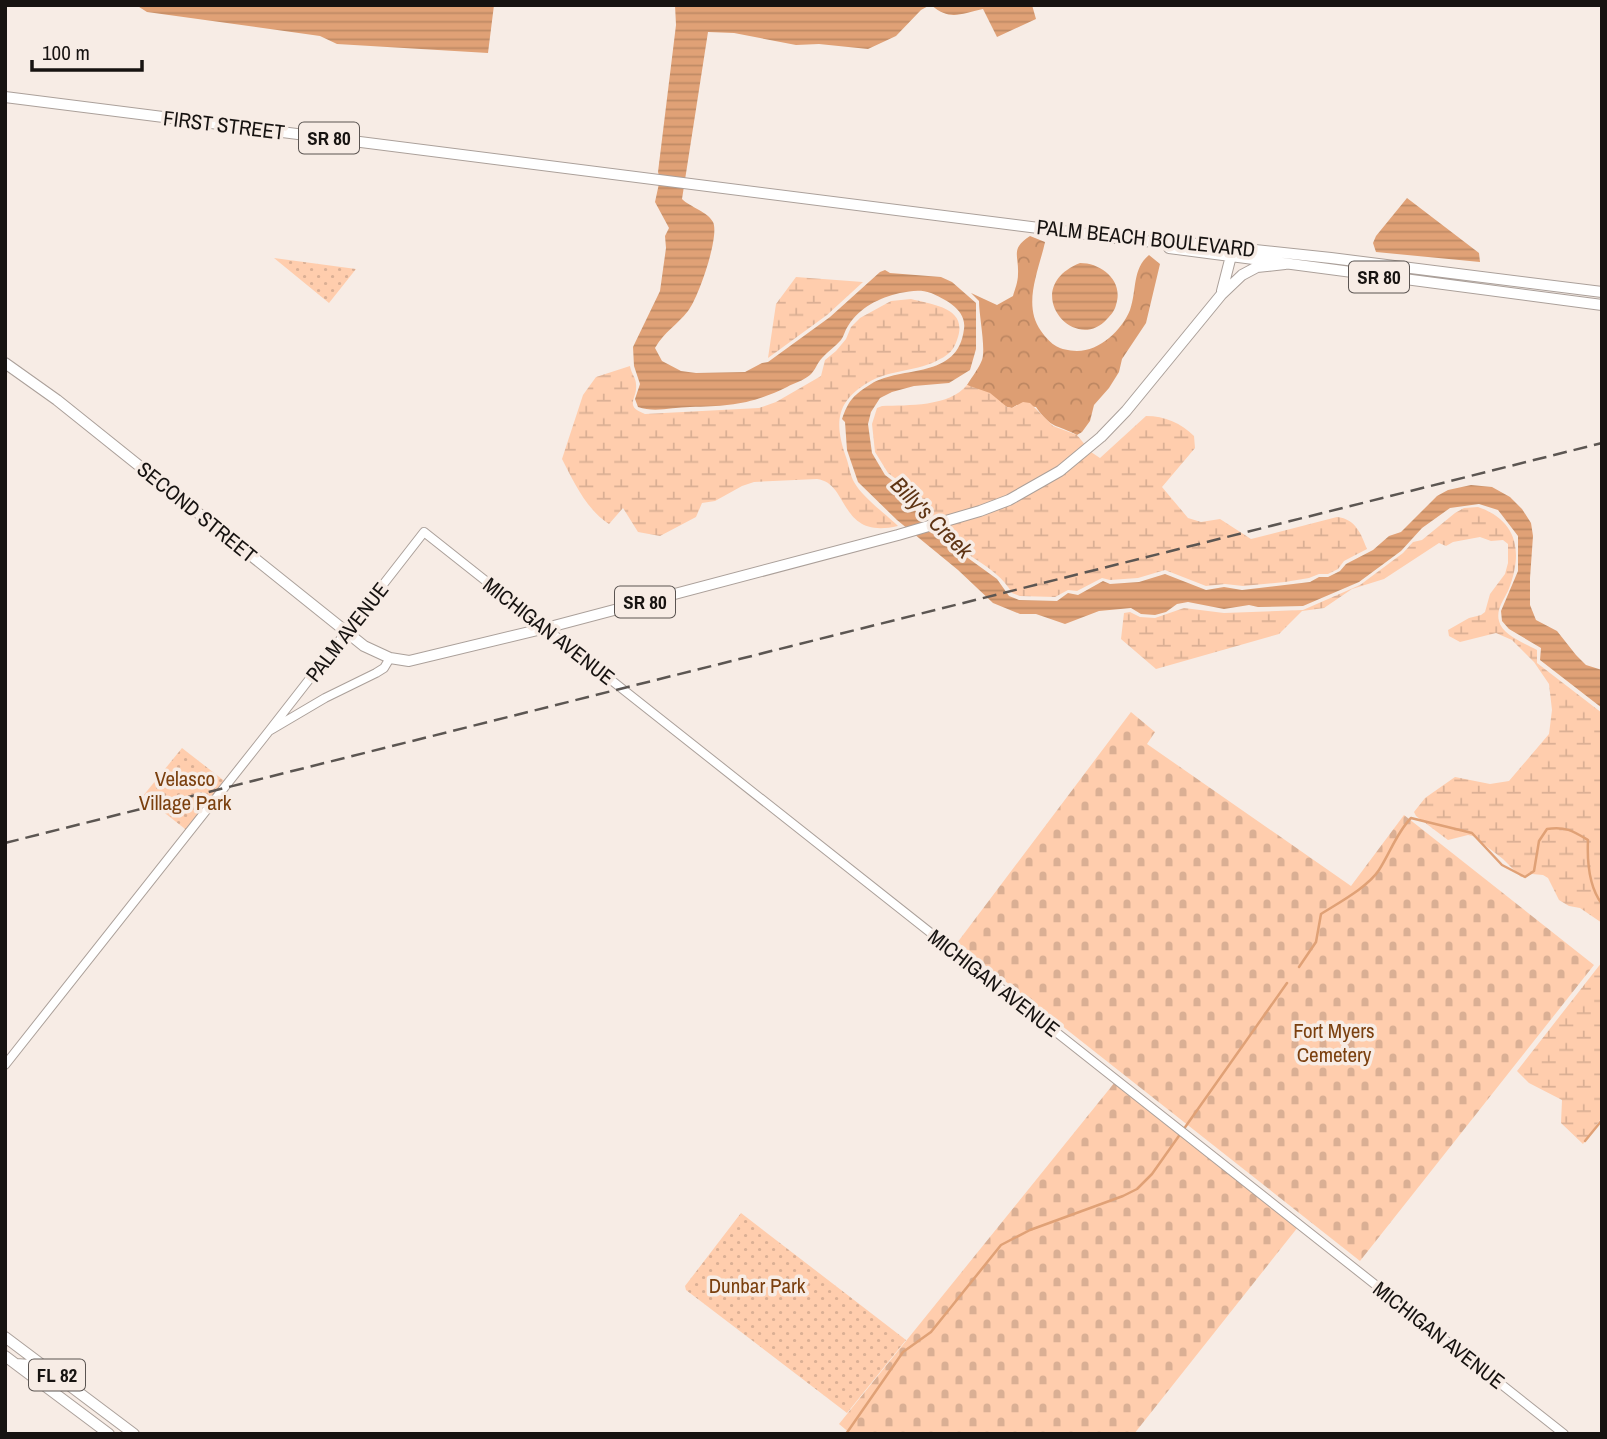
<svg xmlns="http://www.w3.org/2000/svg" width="1607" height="1439" font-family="'Archivo Narrow',sans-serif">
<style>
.forest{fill:url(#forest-crowns)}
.wetland{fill:url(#wetland-marsh)}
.cemetery{fill:url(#cemetery-stones)}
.park{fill:url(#park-dots)}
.water{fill:url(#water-rules)}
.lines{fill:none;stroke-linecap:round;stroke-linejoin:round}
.stream{stroke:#e0a176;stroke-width:2.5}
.minor-casing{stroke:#aba09a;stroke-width:10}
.major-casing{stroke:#aba09a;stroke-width:12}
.minor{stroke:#fff;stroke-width:8}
.major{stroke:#fff;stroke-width:10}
.rail{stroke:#5c5652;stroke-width:2.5;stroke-dasharray:14 7;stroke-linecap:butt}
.labels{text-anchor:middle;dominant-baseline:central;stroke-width:7;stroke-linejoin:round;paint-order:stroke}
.shield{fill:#f7ece5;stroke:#5a5451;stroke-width:2}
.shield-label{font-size:19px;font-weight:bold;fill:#171311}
.street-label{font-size:21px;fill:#171311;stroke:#f7ece5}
.park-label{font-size:21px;fill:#7b400f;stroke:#f7ece5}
.water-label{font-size:23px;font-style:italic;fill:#5e3414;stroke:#f7ece5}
</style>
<defs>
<pattern id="forest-crowns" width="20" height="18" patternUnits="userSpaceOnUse" patternTransform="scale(1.75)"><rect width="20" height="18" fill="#dd9e73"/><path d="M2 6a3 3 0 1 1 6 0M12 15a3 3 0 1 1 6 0" fill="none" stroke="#bd8762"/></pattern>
<pattern id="wetland-marsh" width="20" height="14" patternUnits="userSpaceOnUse" patternTransform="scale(1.75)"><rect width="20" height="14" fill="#ffcdad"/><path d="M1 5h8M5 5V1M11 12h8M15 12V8" fill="none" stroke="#daaf94"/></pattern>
<pattern id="cemetery-stones" width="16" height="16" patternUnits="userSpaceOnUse" patternTransform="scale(1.75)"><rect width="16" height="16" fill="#ffcdad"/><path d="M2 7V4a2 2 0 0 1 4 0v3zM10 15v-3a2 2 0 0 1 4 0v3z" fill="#daaf94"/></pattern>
<pattern id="park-dots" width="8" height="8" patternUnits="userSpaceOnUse" patternTransform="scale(1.75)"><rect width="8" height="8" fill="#ffcdad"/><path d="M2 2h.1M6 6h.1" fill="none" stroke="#daaf94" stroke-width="1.8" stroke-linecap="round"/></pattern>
<pattern id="water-rules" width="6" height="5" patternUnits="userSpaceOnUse" patternTransform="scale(1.75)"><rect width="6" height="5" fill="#e0a176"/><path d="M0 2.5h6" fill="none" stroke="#bf8a65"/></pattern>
</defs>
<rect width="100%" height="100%" fill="#f7ece5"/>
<path class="forest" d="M 1030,236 L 1045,242 C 1039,270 1022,305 1041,331 C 1052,346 1059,350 1077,351 C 1100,351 1122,330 1130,310 C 1137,290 1132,269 1149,255 L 1160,264 L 1146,323 L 1122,359 L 1119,372 L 1109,388 L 1094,405 L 1090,421 L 1082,432 L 1077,435 C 1056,424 1051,429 1036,407 L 1017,405 L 1012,408 L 1007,407 L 967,385 C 972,377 979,368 982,360 C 986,348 979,316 979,301 L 971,293 L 997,305 L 1013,296 C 1015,289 1018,282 1018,274 C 1019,255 1010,249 1030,236 Z"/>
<path class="wetland" d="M 796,277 L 863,282 L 827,315 L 768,358 L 776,304 Z
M 911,299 C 934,305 969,308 957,340 C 954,349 949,355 940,359 C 918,372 891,369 869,382 C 836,401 834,423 846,457 C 849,465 850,475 854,482 C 863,498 887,515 898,526 C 838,540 850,483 817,479 L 754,482 L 742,486 L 715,501 L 702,503 L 696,517 L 660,536 L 638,532 L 623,508 L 609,524 C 586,509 574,482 562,459 L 583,395 L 596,377 L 630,366 C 631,373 636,378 636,384 C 638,399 623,406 645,414 L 759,408 L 776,402 L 821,376 L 825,360 L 836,351 L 846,339 L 851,327 L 860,318 L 891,301 Z
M 967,385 L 990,393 L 1007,407 L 1012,408 L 1023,402 L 1030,403 L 1053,426 L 1077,435 L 1086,446 C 1035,486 995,503 933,521 L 912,502 L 896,479 L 888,473 L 875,452 L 872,424 L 877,408 L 882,406 C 908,405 949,407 967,385 Z
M 1146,416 C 1165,416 1181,423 1194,436 L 1195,448 L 1162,487 L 1188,518 L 1201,522 L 1220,519 L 1251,539 L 1337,517 C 1356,519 1361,534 1367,549 L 1344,561 L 1338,569 L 1328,574 L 1319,574 L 1309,578 L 1285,582 L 1243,586 L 1225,584 L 1206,586 L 1165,570 L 1138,578 L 1110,580 L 1102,578 L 1077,591 L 1068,590 L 1055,597 L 1020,596 L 1012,593 C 996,564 958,555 938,528 C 1000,507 1040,494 1091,452 L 1100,458 Z
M 1478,507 C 1519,521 1523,554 1508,591 C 1503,601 1496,610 1499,621 C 1502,635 1526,644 1537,650 L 1537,663 L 1602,713 L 1602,923 L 1580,908 L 1569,906 L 1559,900 L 1548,878 L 1543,875 L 1532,874 L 1521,877 L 1503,859 L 1473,836 L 1468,835 L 1448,840 L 1416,816 L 1414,812 L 1425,798 L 1455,777 L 1490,784 L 1509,781 L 1549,734 L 1552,710 L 1549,684 L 1534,662 L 1512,640 L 1496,633 L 1460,642 L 1449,636 L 1448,630 L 1469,618 L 1481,615 L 1485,612 L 1490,594 L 1505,574 L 1508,563 L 1508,544 L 1503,540 L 1491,541 L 1480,537 L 1453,542 L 1446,546 L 1439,543 L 1384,579 L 1352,589 L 1324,608 L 1302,611 L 1279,634 L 1156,669 L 1121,639 L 1124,613 L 1130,612 L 1140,617 L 1155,618 L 1184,608 L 1224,613 L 1303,610 L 1360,585 L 1403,553 L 1413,542 L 1422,540 L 1455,513 L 1464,508 Z
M 1602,962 L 1602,1117 L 1583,1144 L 1561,1123 L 1562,1100 L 1529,1083 L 1517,1071 Z"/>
<path class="cemetery" d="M 1131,712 L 1155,732 L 1147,744 L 1351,886 L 1404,815 L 1594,965 L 1360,1261 L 957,943 Z
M 1115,1082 L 1298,1227 L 1134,1434 L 851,1434 L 839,1424 Z"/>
<path class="park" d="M 274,258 L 356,269 L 329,303 Z
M 182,748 L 227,783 L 189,832 L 143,796 Z
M 741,1213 L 906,1340 L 847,1413 L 686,1290 L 685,1286 Z"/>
<path class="water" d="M 136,5 L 494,5 L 488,53 L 337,44 L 320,36 L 147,12 Z
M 675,5 L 930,5 L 921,10 L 896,36 L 868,49 L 819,44 L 796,45 L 734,33 L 708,32 L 682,199 C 690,207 708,212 713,222 C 720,236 698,299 688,311 C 677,325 665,331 655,348 L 662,361 L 681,371 L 696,373 L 745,372 L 762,363 L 768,362 L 830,317 L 880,272 L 885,270 L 890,273 L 941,277 L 952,282 L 976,303 L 976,349 L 970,370 L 949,383 L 914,386 L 892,392 L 880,398 L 871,412 L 868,424 L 872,453 L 885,475 L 893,481 L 909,505 L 933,526 L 943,540 L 997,579 L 1009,596 L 1019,600 L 1057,601 L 1068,593 L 1078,595 L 1103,581 L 1110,584 L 1139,582 L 1165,574 L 1206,590 L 1224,587 L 1242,590 L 1310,582 L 1319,577 L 1328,577 L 1340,571 L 1346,564 L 1373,550 L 1389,536 L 1401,532 L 1437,496 L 1448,490 L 1471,485 L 1492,487 L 1510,497 L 1522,509 L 1531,523 L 1533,536 L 1530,578 L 1530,605 L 1536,620 L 1557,631 L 1576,655 L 1586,665 L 1602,670 L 1602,708 L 1540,660 L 1541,648 L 1509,629 L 1502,621 L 1501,611 L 1518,571 L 1518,536 L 1498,510 L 1479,504 L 1450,508 L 1422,528 L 1401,551 L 1359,582 L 1303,606 L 1258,607 L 1249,605 L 1224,609 L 1188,602 L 1177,604 L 1166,612 L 1155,615 L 1141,614 L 1131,608 L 1099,611 L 1065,624 L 1036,614 L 1020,614 L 993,603 L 958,570 L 897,520 L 858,482 L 847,450 L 845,422 L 842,419 C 849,399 854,395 871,384 C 902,365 958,380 964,329 C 967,309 944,299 931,293 C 920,289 911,291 900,293 C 879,298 860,307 848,326 C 845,330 844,336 841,340 C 835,347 828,351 822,358 C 817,363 815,371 810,375 C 803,381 794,383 787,387 C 750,405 729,406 690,407 C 673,407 655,413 638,407 L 635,399 L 640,384 L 634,366 L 633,347 L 660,291 L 666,248 L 665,236 L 669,228 L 655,202 L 660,179 L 658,172 L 676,25 Z
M 931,5 L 1032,5 L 1036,19 L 997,37 L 983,9 C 960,14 950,21 931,5 Z
M 1407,198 L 1479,253 L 1480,262 L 1376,252 L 1373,243 L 1376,236 Z
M 1080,263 C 1102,263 1124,281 1116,305 C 1115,310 1111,315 1107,319 C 1074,356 1018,288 1080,263 Z"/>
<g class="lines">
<path class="stream" d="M 1299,967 L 1316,942 L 1321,914 C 1338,903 1368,887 1379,870 C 1390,853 1397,832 1411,818 L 1472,833 L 1502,865 L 1525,877 L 1534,871 L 1539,841 L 1547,829 C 1565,826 1573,831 1588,840 C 1587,862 1589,887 1602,904
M 1585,1141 L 1602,1120
M 846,1434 L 903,1352 L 931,1332 L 1001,1245 L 1030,1230 L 1123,1196 L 1137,1189 L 1152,1174 L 1287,983"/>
<g class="minor-casing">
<path id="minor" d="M 269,731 L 424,532 L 1564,1434
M 5,1065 L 269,731 L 325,698 L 376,673 L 384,668 L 390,658"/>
</g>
<g class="major-casing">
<path id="major" d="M 5,97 L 1141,241 L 1199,244 L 1331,258 L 1602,292
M 1169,248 L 1602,305
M 1222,291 L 1232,252
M 5,363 L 57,400 L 364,646 L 390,658 L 409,661 L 546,628 L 898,535 L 980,511 L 1009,500 L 1060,471 L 1101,437 L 1126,411 L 1221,295 L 1242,275 L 1257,267 L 1285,264
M 5,1337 L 134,1434
M 5,1356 L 109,1434
M 16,1364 L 30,1365 L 45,1375 L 55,1373"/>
</g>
<use href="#minor" class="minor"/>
<use href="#major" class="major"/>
<path class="rail" d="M 5,843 L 1602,443"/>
</g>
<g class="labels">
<g class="shield">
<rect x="299" y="122.5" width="60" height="31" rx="5"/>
<rect x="1349" y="261.5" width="60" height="31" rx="5"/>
<rect x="615" y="586.5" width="60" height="31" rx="5"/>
<rect x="29" y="1359.5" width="56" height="31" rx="5"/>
</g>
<g class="shield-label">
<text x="329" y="138">SR 80</text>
<text x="1379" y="277">SR 80</text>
<text x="645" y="602">SR 80</text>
<text x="57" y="1375">FL 82</text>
</g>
<g class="street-label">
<text transform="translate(224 125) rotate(7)">FIRST STREET</text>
<text transform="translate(1146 238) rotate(6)">PALM BEACH BOULEVARD</text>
<text transform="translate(197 512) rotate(39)">SECOND STREET</text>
<text transform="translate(549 631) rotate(38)">MICHIGAN AVENUE</text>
<text transform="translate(347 632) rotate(-52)">PALM AVENUE</text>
<text transform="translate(994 983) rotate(38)">MICHIGAN AVENUE</text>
<text transform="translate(1439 1335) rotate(38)">MICHIGAN AVENUE</text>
</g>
<g class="park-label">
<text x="185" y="778">Velasco<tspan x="185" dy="24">Village Park</tspan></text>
<text x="1334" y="1030">Fort Myers<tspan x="1334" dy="24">Cemetery</tspan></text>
<text x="757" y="1285">Dunbar Park</text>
</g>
<g class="water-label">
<text transform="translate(932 517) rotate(45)">Billy's Creek</text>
</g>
</g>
<rect width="1607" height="1439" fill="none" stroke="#171311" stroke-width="14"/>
<path d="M32 60v10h110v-10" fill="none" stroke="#171311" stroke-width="3.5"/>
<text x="42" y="60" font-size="21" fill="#171311" stroke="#f7ece5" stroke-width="5" paint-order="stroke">100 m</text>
</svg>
